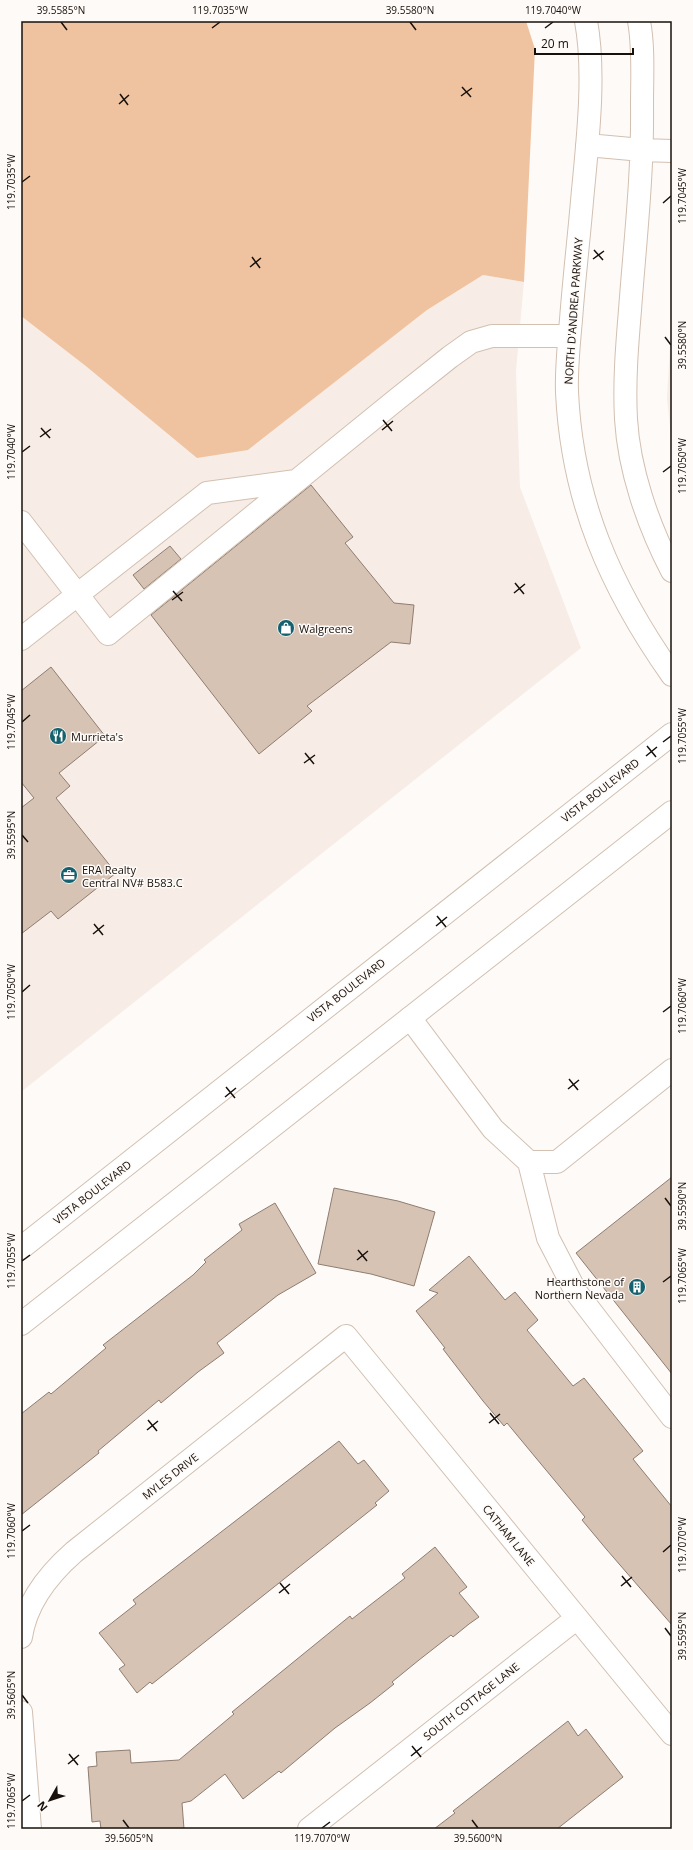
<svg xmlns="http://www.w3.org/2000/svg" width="693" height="1850" font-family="'Open Sans',sans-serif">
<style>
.built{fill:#f7ede6}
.green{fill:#f0c3a0}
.building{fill:#d6c3b4;stroke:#8e7d70}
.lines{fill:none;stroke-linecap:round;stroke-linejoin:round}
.minor-casing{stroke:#d2c0b1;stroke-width:24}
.major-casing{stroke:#d2c0b1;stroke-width:24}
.minor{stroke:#fff;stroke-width:22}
.major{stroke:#fff;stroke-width:22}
.ticks{fill:none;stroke:#17100b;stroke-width:1.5}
.labels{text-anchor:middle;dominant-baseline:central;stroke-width:3;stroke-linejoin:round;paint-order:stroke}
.street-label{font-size:11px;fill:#17100b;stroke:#fefaf7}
.poi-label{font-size:11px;fill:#17100b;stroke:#fefaf7;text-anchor:start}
.neatline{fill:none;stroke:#17100b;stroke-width:1.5}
.ticks-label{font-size:10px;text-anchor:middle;fill:#17100b}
</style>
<rect width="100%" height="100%" fill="#fefaf7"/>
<path class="built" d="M 483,275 L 524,282 L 516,371 L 520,487 L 581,648 L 21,1092 L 21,316 L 87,367 L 248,450 L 427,310 Z
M 672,310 L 672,446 L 667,398 Z"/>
<path class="green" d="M 21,21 L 526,21 L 535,49 L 524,282 L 483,275 L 427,310 L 248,450 L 197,458 L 87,367 L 21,316 Z"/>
<path class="building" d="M 311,485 L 353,537 L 345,543 L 394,603 L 414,605 L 410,644 L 391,642 L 307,706 L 312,711 L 259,754 L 151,615 Z
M 170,546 L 181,559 L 144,589 L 133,575 Z
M 51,667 L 105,736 L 59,773 L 70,786 L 56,798 L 116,873 L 58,919 L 51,911 L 21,934 L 21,808 L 34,798 L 21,782 L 21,691 Z
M 672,1177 L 672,1374 L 576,1253 Z
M 334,1188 L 398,1201 L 435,1212 L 414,1286 L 371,1274 L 318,1264 Z
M 275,1203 L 316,1273 L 278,1295 L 217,1343 L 224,1353 L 198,1372 L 161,1403 L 159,1400 L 98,1451 L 99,1453 L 21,1515 L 21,1414 L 49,1392 L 51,1394 L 106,1348 L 103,1345 L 193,1275 L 206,1262 L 204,1260 L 242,1230 L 239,1224 Z
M 469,1256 L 505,1300 L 515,1292 L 538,1320 L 527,1330 L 573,1386 L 584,1378 L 643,1451 L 633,1459 L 672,1507 L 672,1625 L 607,1550 L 582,1520 L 585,1517 L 536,1458 L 507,1423 L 504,1426 L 483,1401 L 443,1349 L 445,1348 L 416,1311 L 438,1293 L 429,1290 Z
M 339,1441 L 358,1464 L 364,1460 L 389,1491 L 375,1503 L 377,1505 L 318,1552 L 152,1684 L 150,1682 L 137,1693 L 119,1669 L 125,1665 L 99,1633 L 136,1604 L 133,1600 Z
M 435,1547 L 467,1587 L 459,1593 L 479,1617 L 469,1624 L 453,1637 L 451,1635 L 419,1660 L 392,1682 L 394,1684 L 370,1703 L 335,1728 L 281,1773 L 279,1771 L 243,1799 L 225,1774 L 191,1801 L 182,1803 L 184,1829 L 101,1829 L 100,1821 L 92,1822 L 88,1767 L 97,1766 L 96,1752 L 130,1750 L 131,1763 L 179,1760 L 234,1714 L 232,1712 L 350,1616 L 352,1619 L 405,1578 L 402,1574 Z
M 568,1721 L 578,1736 L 586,1729 L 623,1777 L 557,1829 L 434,1829 L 455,1813 L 453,1811 Z"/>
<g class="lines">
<g class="minor-casing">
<path id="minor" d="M 586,21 C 596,75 587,146 582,201 C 579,236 575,271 572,307 C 570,335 566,364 567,392 C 572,500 610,587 672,675
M 639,21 C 644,48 642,78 642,105 C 643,174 635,242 630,310 C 627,346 624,382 626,419 C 629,470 648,525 672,571
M 587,145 L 642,150 L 672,151
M 21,522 L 108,634 L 396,400 L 450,357 L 471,342 L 492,336 L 569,336
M 21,639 L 207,493 L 296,481
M 410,1018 L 493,1129 L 529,1162 L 557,1162 L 672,1070
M 529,1162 L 548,1238 L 576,1292 L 672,1417
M 21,1637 C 26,1603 49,1574 74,1552 L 346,1336 L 672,1734
M 21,1712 L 30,1829
M 309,1829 L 577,1618"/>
</g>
<g class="major-casing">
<path id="major" d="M 21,1248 L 672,734
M 21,1324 L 672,812"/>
</g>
<use href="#minor" class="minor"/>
<use href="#major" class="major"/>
</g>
<path class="ticks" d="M 61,22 L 67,30M 410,22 L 416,30M 212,28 L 220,22M 545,28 L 553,22M 462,87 L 471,97M 120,94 L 128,105M 461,96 L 472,88M 119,104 L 129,95M 22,182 L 30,176M 663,203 L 671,196M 594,250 L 603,260M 252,257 L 260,268M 593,259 L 604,251M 250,267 L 261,258M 665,337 L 671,345M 383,420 L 392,431M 41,428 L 50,438M 382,430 L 393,421M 40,437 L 51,429M 22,452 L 30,446M 663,472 L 671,466M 515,583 L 524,594M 173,591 L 182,601M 514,593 L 525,584M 172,600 L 183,592M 22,722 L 30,715M 663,742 L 671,736M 647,746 L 656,757M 305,753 L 314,764M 646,756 L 657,747M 304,763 L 315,755M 22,835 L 28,842M 437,916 L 446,927M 94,924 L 103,935M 436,926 L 447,917M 93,934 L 104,925M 22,992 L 30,985M 663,1012 L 671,1006M 569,1079 L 578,1090M 226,1087 L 235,1098M 568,1089 L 579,1080M 225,1097 L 236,1088M 665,1198 L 671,1206M 358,1250 L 367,1261M 357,1260 L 368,1251M 22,1261 L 30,1255M 663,1282 L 671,1276M 490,1413 L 499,1424M 148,1420 L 157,1431M 489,1423 L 500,1414M 147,1430 L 158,1421M 22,1531 L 30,1525M 663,1552 L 671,1545M 622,1576 L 631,1587M 280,1583 L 289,1594M 621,1586 L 632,1577M 279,1593 L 290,1584M 665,1628 L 671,1636M 22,1695 L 28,1703M 412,1746 L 421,1757M 69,1754 L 78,1765M 411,1756 L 422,1747M 68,1764 L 79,1755M 22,1801 L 30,1795M 123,1820 L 129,1828M 472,1820 L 478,1828M 322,1828 L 330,1822"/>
<defs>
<g id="shop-disc" transform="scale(0.9)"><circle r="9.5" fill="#15616d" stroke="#fefaf7"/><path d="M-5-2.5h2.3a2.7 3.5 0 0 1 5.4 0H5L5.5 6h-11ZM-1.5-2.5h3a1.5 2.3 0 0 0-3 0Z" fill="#fff"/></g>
<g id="restaurant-disc" transform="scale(0.9)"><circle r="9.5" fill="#15616d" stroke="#fefaf7"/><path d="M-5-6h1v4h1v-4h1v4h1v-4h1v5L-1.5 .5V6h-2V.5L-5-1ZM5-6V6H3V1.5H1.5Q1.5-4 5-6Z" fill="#fff"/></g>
<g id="office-disc" transform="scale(0.9)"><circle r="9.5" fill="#15616d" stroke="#fefaf7"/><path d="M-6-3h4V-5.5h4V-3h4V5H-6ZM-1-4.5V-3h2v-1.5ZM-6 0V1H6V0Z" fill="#fff"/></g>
<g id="building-disc" transform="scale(0.9)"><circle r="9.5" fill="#15616d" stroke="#fefaf7"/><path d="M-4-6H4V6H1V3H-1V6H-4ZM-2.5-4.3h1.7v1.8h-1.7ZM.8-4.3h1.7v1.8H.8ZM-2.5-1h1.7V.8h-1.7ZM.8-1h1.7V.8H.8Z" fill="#fff"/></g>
</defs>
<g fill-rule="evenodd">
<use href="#shop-disc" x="286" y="628"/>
<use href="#restaurant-disc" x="58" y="736"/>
<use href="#office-disc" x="69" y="875"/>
<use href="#building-disc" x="637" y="1287"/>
</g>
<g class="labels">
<g class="street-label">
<text transform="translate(573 311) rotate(-86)">NORTH D'ANDREA PARKWAY</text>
<text transform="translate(600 790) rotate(-38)">VISTA BOULEVARD</text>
<text transform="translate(346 990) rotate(-38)">VISTA BOULEVARD</text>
<text transform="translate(92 1192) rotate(-38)">VISTA BOULEVARD</text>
<text transform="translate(170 1476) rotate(-38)">MYLES DRIVE</text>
<text transform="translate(509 1535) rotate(51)">CATHAM LANE</text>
<text transform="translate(471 1701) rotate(-38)">SOUTH COTTAGE LANE</text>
</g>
<g class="poi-label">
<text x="299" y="628">Walgreens</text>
<text x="71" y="736">Murrieta's</text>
<text x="82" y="869">ERA Realty<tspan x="82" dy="13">Central NV# B583.C</tspan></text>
<text x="624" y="1281" text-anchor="end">Hearthstone of<tspan x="624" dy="13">Northern Nevada</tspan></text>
</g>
</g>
<rect width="693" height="1850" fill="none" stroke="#fefaf7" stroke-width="44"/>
<g transform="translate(50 1800) rotate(231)" stroke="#fefaf7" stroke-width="3" paint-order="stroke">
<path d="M0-3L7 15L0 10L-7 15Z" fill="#17100b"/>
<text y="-6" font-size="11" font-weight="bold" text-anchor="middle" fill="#17100b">N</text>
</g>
<path d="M535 48v6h98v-6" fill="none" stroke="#17100b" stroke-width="2"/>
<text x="541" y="48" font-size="12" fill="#17100b" stroke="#fefaf7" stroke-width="3" paint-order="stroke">20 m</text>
<rect x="22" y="22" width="649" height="1806" class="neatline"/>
<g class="ticks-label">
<text x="61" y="14">39.5585°N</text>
<text x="220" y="14">119.7035°W</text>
<text x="410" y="14">39.5580°N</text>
<text x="553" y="14">119.7040°W</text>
<text transform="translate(11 182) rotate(-90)" y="4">119.7035°W</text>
<text transform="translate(682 196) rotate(-90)" y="4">119.7045°W</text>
<text transform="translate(682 345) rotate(-90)" y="4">39.5580°N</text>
<text transform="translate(11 452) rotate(-90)" y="4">119.7040°W</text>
<text transform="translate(682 466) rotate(-90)" y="4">119.7050°W</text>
<text transform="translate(11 722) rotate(-90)" y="4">119.7045°W</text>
<text transform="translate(682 736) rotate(-90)" y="4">119.7055°W</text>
<text transform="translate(11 835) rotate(-90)" y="4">39.5595°N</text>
<text transform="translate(11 992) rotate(-90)" y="4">119.7050°W</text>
<text transform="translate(682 1006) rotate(-90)" y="4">119.7060°W</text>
<text transform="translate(682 1206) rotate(-90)" y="4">39.5590°N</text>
<text transform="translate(11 1261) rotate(-90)" y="4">119.7055°W</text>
<text transform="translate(682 1276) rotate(-90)" y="4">119.7065°W</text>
<text transform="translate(11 1531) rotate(-90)" y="4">119.7060°W</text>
<text transform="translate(682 1545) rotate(-90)" y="4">119.7070°W</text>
<text transform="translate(682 1636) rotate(-90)" y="4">39.5595°N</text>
<text transform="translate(11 1695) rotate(-90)" y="4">39.5605°N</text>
<text transform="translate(11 1801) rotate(-90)" y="4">119.7065°W</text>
<text x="129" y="1842">39.5605°N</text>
<text x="322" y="1842">119.7070°W</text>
<text x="478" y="1842">39.5600°N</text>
</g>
</svg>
